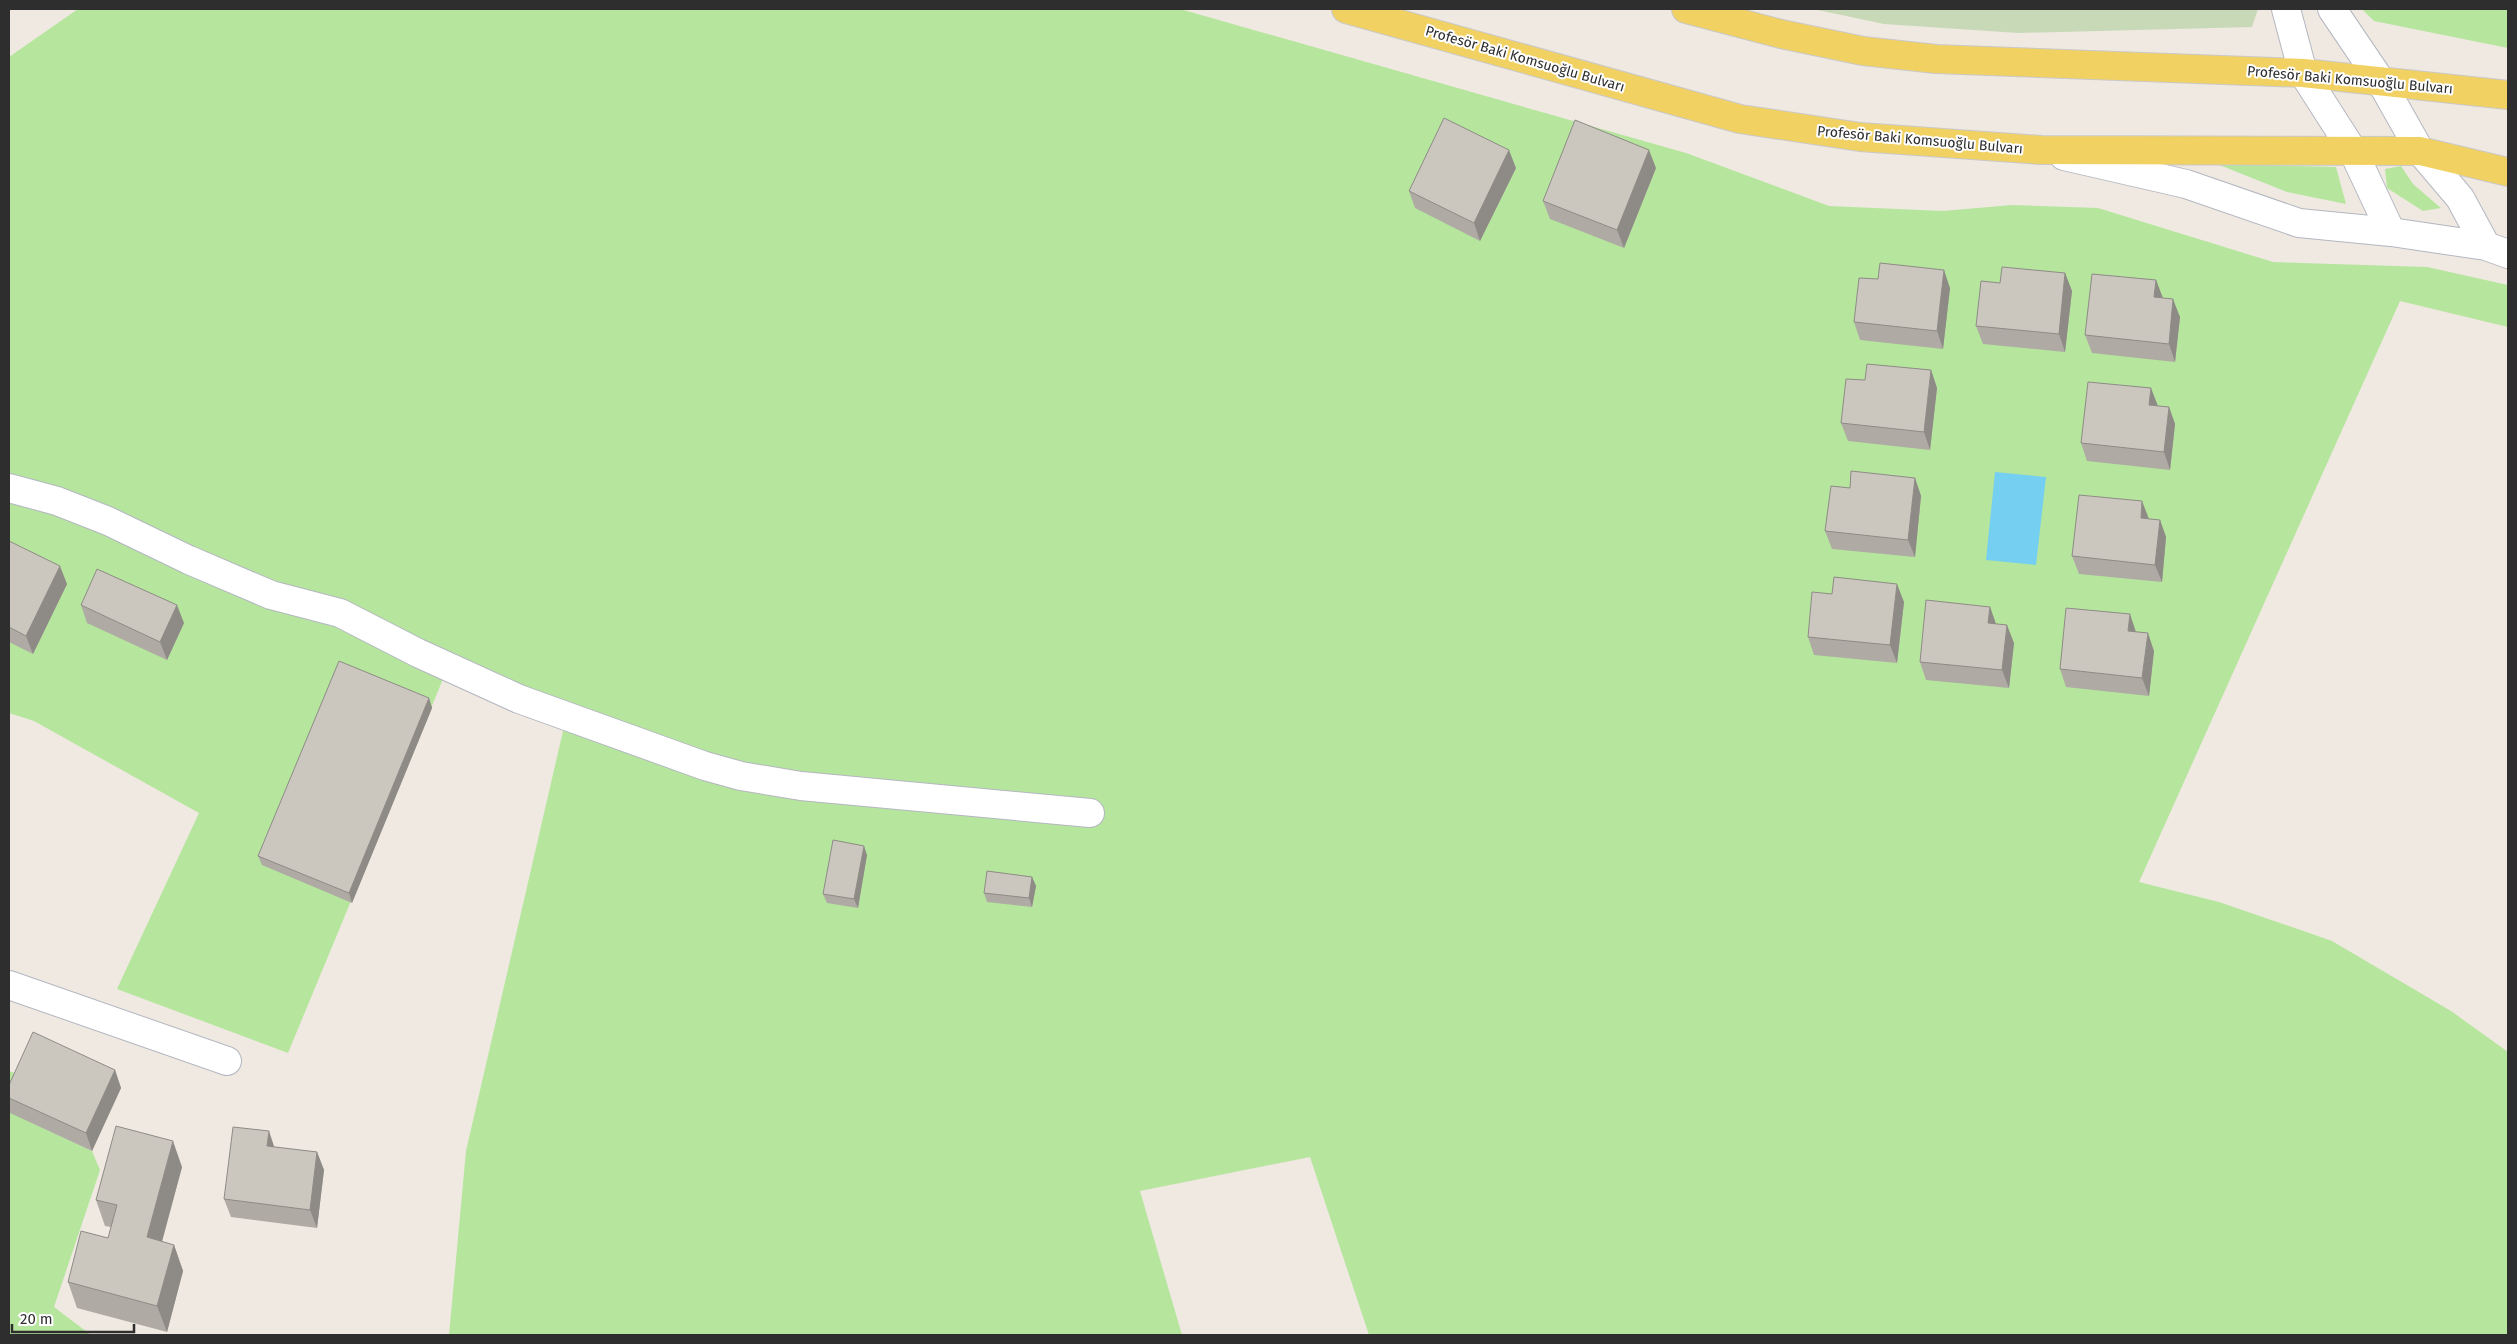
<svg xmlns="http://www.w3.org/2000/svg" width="2517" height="1344" font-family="'Fira Sans',sans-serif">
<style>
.green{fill:#b6e59e}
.cemetery{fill:#c8d9b8}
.water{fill:#75cff0}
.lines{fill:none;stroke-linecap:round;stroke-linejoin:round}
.minor-casing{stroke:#b4b7c1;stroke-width:30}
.major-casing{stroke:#c9c9c9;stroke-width:30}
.minor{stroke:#fff;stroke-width:28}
.major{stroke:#f2d163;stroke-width:28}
.wall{fill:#afaba4}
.shaded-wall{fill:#8e8b86}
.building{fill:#cbc7bf;stroke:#8e8b86}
.labels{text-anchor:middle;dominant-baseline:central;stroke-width:4;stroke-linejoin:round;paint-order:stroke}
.street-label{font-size:14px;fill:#2e2e2e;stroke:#fff}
</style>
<rect width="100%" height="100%" fill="#efe9e1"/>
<path class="green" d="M 78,9 L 1180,9 L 1686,153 L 1829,206 L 1943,211 L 2012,205 L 2098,208 L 2273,262 L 2427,267 L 2508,285 L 2508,327 L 2400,301 L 2139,882 L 2219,902 L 2332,941 L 2451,1011 L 2508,1052 L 2508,1335 L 1369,1335 L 1310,1157 L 1140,1191 L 1182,1335 L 449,1335 L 466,1151 L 566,718 L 448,667 L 288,1053 L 117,989 L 199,813 L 34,721 L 9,713 L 9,57 Z
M 2362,9 L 2508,9 L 2508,48 L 2374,21 Z
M 2217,164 L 2336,167 L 2346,204 L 2287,192 Z
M 2401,166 L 2413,184 L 2441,208 L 2423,211 L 2387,188 L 2385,169 Z
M 9,1071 L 27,1077 L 11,1113 L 92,1151 L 100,1170 L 54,1307 L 91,1335 L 9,1335 Z"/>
<path class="cemetery" d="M 1813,9 L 2258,9 L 2252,27 L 2018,33 L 1884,24 Z"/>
<path class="water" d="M 1995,472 L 2046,477 L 2036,565 L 1986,560 Z"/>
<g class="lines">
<g class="minor-casing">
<path id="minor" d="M 2286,9 L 2303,73 L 2353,151 L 2391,232 L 2486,246 L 2508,254
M 2332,9 L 2380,80 L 2420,151 L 2460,198 L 2486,246
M 2064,156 L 2186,184 L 2299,223 L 2391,232
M 9,488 L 57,501 L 108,521 L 189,560 L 271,595 L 340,613 L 418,653 L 519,699 L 705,766 L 741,776 L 801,786 L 1090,813
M 9,985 L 227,1061"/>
</g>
<g class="major-casing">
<path id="major" d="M 1346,9 L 1740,119 L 1860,137 L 2041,150 L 2420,151 L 2508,172
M 1686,9 L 1781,34 L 1863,51 L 1936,59 L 2303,73 L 2508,95"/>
</g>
<use href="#minor" class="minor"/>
<use href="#major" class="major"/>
</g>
<path class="wall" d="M 1516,168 L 1480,241 L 1415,208 L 1409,191 Z
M 1656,168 L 1624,248 L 1550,219 L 1543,201 Z
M 2065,273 L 2072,291 L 2065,352 L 1983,344 L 1976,326 L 2000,283 Z
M 2156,280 L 2162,298 L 2180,317 L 2175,362 L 2092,353 L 2085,335 Z
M 1950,288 L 1943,349 L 1860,340 L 1854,322 Z
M 1931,370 L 1937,388 L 1930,450 L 1848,441 L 1841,423 L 1865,380 Z
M 2157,406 L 2169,407 L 2175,424 L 2170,470 L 2087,461 L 2081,443 Z
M 1915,478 L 1921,496 L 1915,557 L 1832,549 L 1825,531 L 1850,488 Z
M 2149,519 L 2160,520 L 2166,537 L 2162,582 L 2079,574 L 2072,556 Z
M 9,541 L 67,584 L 33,654 L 9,642 Z
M 1832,594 L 1904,602 L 1897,663 L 1814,655 L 1808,637 Z
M 81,605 L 184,623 L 167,660 L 87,623 Z
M 1990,607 L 1996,624 L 2014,643 L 2009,688 L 1926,680 L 1920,662 Z
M 2136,632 L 2154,651 L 2149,696 L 2066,687 L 2060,669 Z
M 429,698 L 432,708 L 352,903 L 262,865 L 258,856 Z
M 867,855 L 858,908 L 827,903 L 823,894 Z
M 1032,877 L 1036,886 L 1032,907 L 987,902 L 984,893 Z
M 115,1070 L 121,1088 L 92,1151 L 10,1113 L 9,1109 L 9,1085 Z
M 274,1147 L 317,1152 L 324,1170 L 317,1228 L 231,1217 L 224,1199 Z
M 182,1167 L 162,1242 L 174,1245 L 183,1271 L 167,1332 L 77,1308 L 68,1282 L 108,1238 L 111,1227 L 105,1226 L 96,1200 Z"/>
<path class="shaded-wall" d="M 1509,150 L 1516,168 L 1480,241 L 1474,223 Z
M 1649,150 L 1656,168 L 1624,248 L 1617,230 Z
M 1944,270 L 1950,288 L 1943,349 L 1937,331 Z
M 2065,273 L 2072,291 L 2065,352 L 2059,334 Z
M 2156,280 L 2163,298 L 2154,297 Z
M 2173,299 L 2180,317 L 2175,362 L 2169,344 Z
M 1931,370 L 1937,388 L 1930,450 L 1924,432 Z
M 2151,388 L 2158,406 L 2149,405 Z
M 2169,407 L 2175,424 L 2170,470 L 2164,452 Z
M 1915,478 L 1921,496 L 1915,557 L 1908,540 Z
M 2142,501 L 2149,519 L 2141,518 Z
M 2160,520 L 2166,537 L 2162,582 L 2155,565 Z
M 60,566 L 67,584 L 33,654 L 26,636 Z
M 1897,584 L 1904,602 L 1897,663 L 1890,645 Z
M 177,605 L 184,623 L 167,660 L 160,642 Z
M 1990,607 L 1996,624 L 1988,623 Z
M 2130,614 L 2136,632 L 2128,631 Z
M 2007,625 L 2014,643 L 2009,688 L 2002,670 Z
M 2148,633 L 2154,651 L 2149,696 L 2142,678 Z
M 429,698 L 432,708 L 352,903 L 349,893 Z
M 864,846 L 867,855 L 858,908 L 854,899 Z
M 1032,877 L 1036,886 L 1032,907 L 1029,898 Z
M 115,1070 L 121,1088 L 92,1151 L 86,1133 Z
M 269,1131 L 275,1149 L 267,1146 Z
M 173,1141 L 182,1167 L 156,1263 L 147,1237 Z
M 317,1152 L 324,1170 L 317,1228 L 310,1210 Z
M 174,1245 L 183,1271 L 167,1332 L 157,1306 Z"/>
<path class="building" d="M 1444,118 L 1509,150 L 1474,223 L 1409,191 Z
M 1575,120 L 1649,150 L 1617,230 L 1543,201 Z
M 1880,263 L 1944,270 L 1937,331 L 1854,322 L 1859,278 L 1878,279 Z
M 2002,267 L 2065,273 L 2059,334 L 1976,326 L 1981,281 L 2000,283 Z
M 2092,274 L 2156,280 L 2154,297 L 2173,299 L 2169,344 L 2085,335 Z
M 1867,364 L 1931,370 L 1924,432 L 1841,423 L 1846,379 L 1865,380 Z
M 2088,382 L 2151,388 L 2149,405 L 2169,407 L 2164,452 L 2081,443 Z
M 1851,471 L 1915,478 L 1908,540 L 1825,531 L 1831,486 L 1850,488 Z
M 2079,495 L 2142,501 L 2141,518 L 2160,520 L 2155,565 L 2072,556 Z
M 9,541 L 60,566 L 26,636 L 9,627 Z
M 97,569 L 177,605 L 160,642 L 81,605 Z
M 1834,577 L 1897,584 L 1890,645 L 1808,637 L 1812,592 L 1832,594 Z
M 1926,600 L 1990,607 L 1988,623 L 2007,625 L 2002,670 L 1920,662 Z
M 2066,608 L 2130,614 L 2128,631 L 2148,633 L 2142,678 L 2060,669 Z
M 339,661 L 429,698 L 349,893 L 258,856 Z
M 833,840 L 864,846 L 854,899 L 823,894 Z
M 987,871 L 1032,877 L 1029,898 L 984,893 Z
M 33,1032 L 115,1070 L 86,1133 L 9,1098 L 9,1085 Z
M 116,1126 L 173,1141 L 147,1237 L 174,1245 L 157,1306 L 68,1282 L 81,1231 L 108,1238 L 117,1205 L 96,1200 Z
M 233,1127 L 269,1131 L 267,1146 L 317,1152 L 310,1210 L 224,1199 Z"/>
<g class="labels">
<g class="street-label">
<text transform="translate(1525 59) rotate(16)">Profesör Baki Komsuoğlu Bulvarı</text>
<text transform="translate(2350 80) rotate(5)">Profesör Baki Komsuoğlu Bulvarı</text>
<text transform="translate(1920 140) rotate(5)">Profesör Baki Komsuoğlu Bulvarı</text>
</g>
</g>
<rect width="2517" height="1344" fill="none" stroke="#2e2e2e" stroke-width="20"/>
<path d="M12 1324v8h122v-8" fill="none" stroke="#2e2e2e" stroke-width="2.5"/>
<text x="20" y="1324" font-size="15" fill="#2e2e2e" stroke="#ffffff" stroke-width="4" paint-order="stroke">20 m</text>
</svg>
